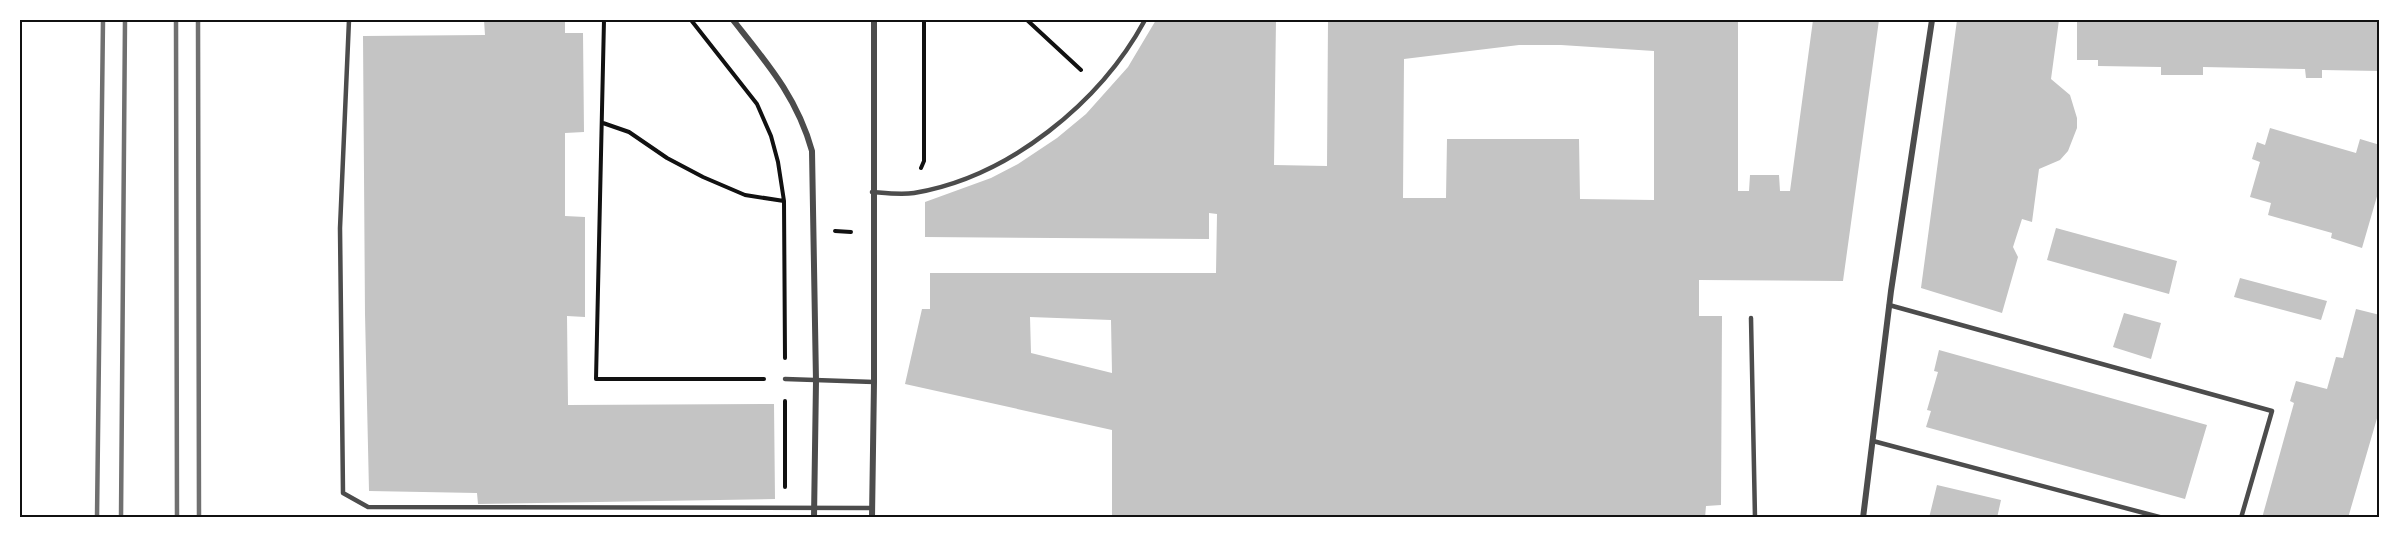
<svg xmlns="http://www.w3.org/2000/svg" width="2399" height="537" font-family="Mulish,sans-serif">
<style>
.building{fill:#c4c4c4;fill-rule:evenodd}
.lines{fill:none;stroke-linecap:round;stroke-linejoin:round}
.path{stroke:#111;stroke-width:4}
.service{stroke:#4c4c4c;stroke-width:4.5}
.minor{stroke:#4c4c4c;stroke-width:6}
.rail{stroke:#707070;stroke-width:4.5}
.neatline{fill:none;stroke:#111;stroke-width:2}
</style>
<rect width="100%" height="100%" fill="#fff"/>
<path class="building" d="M 484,20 L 565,20 L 565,33 L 583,33 L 584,132 L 565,133 L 565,216 L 585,217 L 585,317 L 567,316 L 568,405 L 774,404 L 775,499 L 478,504 L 477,493 L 369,491 L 365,314 L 363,36 L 485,35 Z
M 1156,20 L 1276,20 L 1274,165 L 1327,166 L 1328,20 L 1738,20 L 1738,191 L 1749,191 L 1750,175 L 1779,175 L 1780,191 L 1790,191 L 1813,20 L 1879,20 L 1843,281 L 1699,280 L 1699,316 L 1722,316 L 1721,505 L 1706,506 L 1705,518 L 1112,518 L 1112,430 L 905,384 L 922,309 L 930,309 L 930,273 L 1216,273 L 1217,214 L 1209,213 L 1209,239 L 925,237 L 925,202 L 991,178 L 1018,164 L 1057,138 L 1086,114 L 1128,67 ZM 1519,45 L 1561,45 L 1654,51 L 1654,200 L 1580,199 L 1579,139 L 1447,139 L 1446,198 L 1403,198 L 1404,59 ZM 1030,317 L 1111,320 L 1112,373 L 1031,353 Z
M 1957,20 L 2059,20 L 2051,79 L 2070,95 L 2077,118 L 2077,128 L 2068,151 L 2060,160 L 2039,169 L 2032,222 L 2022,219 L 2013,247 L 2018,257 L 2002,313 L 1921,288 Z
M 2077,20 L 2380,20 L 2380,71 L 2322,70 L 2322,78 L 2306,78 L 2305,69 L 2203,67 L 2203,75 L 2161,75 L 2161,67 L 2098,66 L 2098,60 L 2077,60 Z
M 2270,128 L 2356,153 L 2360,139 L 2380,145 L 2380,186 L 2362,248 L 2331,238 L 2332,233 L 2268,215 L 2271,203 L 2250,197 L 2260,162 L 2252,159 L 2257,142 L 2265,145 Z
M 2056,228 L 2177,261 L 2169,294 L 2047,260 Z
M 2240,278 L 2327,301 L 2321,320 L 2234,297 Z
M 2356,309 L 2380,315 L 2380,408 L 2348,518 L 2262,518 L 2294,403 L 2290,401 L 2296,381 L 2327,389 L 2336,357 L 2343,358 Z
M 2124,313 L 2161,323 L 2151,359 L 2113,347 Z
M 1939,350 L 2207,425 L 2185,499 L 1926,427 L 1931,411 L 1927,410 L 1938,372 L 1934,371 Z
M 1937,485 L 2001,500 L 1997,518 L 1929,518 Z"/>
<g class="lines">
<path class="path" d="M 604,20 L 596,379 L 764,379
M 691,20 L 757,104 L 771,136 L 778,162 L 784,201 L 785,358
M 1027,20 L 1081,70
M 603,123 L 629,132 L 667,158 L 703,177 L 745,195 L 784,201
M 921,168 L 924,161 L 924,20
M 835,231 L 851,232
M 785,401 L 785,487"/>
<path class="service" d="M 349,20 L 340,228 L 343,493 L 368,507 L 872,508
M 872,192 C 885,193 901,195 914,193 C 1009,177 1100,103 1145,20
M 1889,305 L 2272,411 L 2241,518
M 1751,318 L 1755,518
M 785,379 L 874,382
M 1873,441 L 2163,518"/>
<path class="minor" d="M 733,20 C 767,63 797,97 812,151 L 816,381 L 814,518
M 872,518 L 874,382 L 874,20
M 1863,518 L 1891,291 L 1932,20
M 2379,518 L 2380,516"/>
<path class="rail" d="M 176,20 L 177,518
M 198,20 L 199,518
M 97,518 L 103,20
M 121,518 L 125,20"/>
</g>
<rect width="2399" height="537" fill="none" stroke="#ffffff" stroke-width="42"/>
<rect x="21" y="21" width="2357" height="495" class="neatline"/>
</svg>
